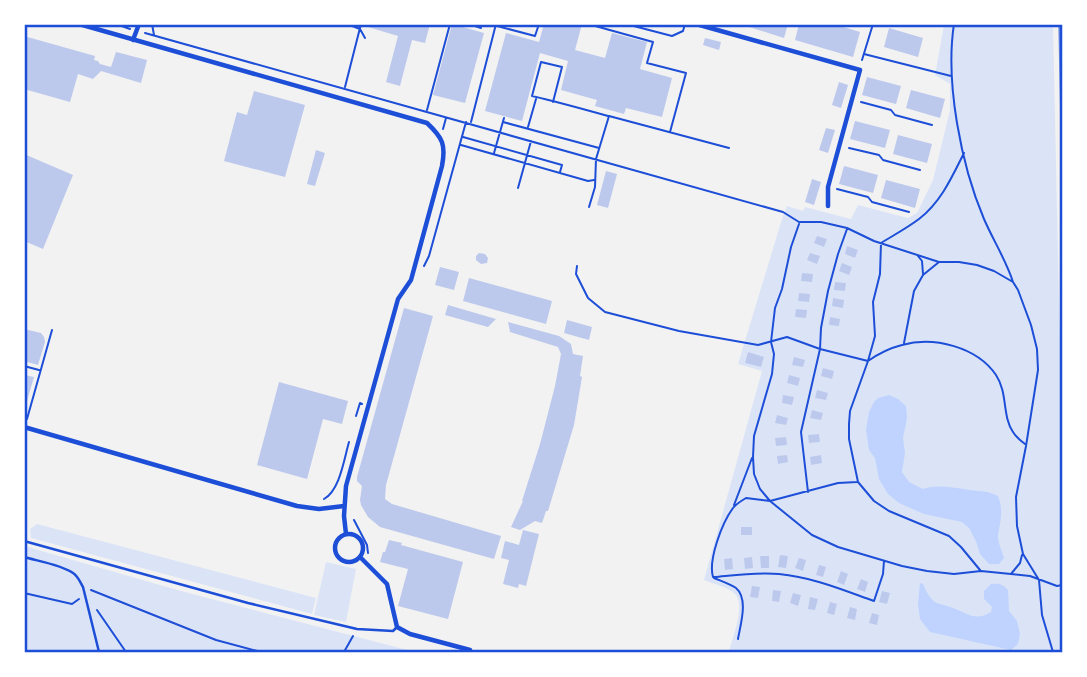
<svg xmlns="http://www.w3.org/2000/svg" width="1087" height="677" font-family="Signika,sans-serif">
<style>
.green{fill:#dbe4f7}
.water{fill:#bfd3fe}
.building{fill:#bdc9ec}
.lines{fill:none;stroke-linecap:round;stroke-linejoin:round}
.path{stroke:#1d4ed8;stroke-width:2}
.service{stroke:#1d4ed8;stroke-width:2.5}
.minor{stroke:#1d4ed8;stroke-width:4.5}
.rail{stroke:#7290e2;stroke-width:3.5}
.neatline{fill:none;stroke:#1d4ed8;stroke-width:2.5}
</style>
<rect width="100%" height="100%" fill="#f2f2f2"/>
<path class="green" d="M 944,25 L 1053,25 L 1062,437 L 1062,652 L 729,652 C 732,638 746,605 735,594 C 728,587 713,584 704,580 L 762,371 L 738,364 L 782,219 L 787,206 L 803,211 L 805,207 L 851,219 L 858,205 L 908,218 L 917,213 L 933,180 L 950,110 L 950,84 L 935,75 Z
M 37,524 L 316,598 L 312,614 L 31,538 L 30,529 Z
M 24,546 L 181,591 L 415,652 L 25,652 Z
M 326,562 L 356,569 L 346,622 L 314,615 Z"/>
<path class="water" d="M 889,395 L 898,399 L 906,406 L 907,418 L 903,438 L 905,453 L 902,472 L 909,482 L 923,489 C 939,484 954,488 970,490 C 983,492 985,490 998,496 C 1004,511 1000,521 998,536 C 998,543 1002,551 1004,558 L 999,564 L 989,564 L 980,554 L 976,541 L 969,528 L 962,522 L 924,514 L 899,503 L 888,494 L 879,479 L 875,458 L 869,450 L 866,430 L 869,412 L 874,402 L 878,398 Z
M 920,583 L 923,584 C 933,608 938,601 958,610 C 971,616 978,620 991,612 L 992,607 L 984,599 L 984,591 L 991,584 C 999,583 1003,584 1008,590 L 1009,611 L 1017,621 L 1020,634 L 1018,644 L 1011,650 L 930,632 L 920,619 L 918,604 Z"/>
<path class="building" d="M 358,24 L 430,24 L 425,43 L 412,40 L 400,86 L 386,82 L 398,36 Z
M 452,24 L 484,33 L 465,103 L 433,95 Z
M 544,24 L 582,24 L 575,50 L 605,58 L 612,33 L 647,42 L 640,69 L 672,78 L 662,117 L 626,108 L 624,114 L 595,106 L 597,100 L 561,90 L 568,61 L 540,53 L 522,121 L 485,111 L 506,33 L 539,42 Z
M 740,24 L 788,24 L 784,38 Z
M 799,24 L 834,24 L 860,32 L 853,57 L 795,40 Z
M 889,28 L 923,38 L 918,57 L 884,47 Z
M 24,36 L 95,56 L 94,60 L 98,61 L 100,64 L 111,67 L 116,52 L 147,60 L 141,83 L 101,71 L 93,79 L 78,74 L 70,102 L 24,89 Z
M 705,38 L 721,42 L 719,50 L 703,45 Z
M 867,77 L 901,86 L 896,104 L 862,95 Z
M 839,82 L 848,85 L 841,108 L 832,105 Z
M 911,90 L 945,99 L 940,118 L 906,108 Z
M 254,91 L 305,105 L 285,177 L 224,161 L 237,112 L 247,115 Z
M 855,121 L 890,130 L 885,148 L 850,139 Z
M 826,128 L 835,130 L 828,153 L 819,150 Z
M 898,135 L 932,144 L 927,163 L 893,154 Z
M 316,150 L 325,153 L 315,186 L 307,184 Z
M 24,154 L 73,175 L 43,249 L 24,241 Z
M 844,166 L 878,175 L 873,193 L 839,184 Z
M 606,171 L 617,174 L 608,208 L 597,205 Z
M 812,179 L 821,182 L 814,205 L 805,202 Z
M 886,180 L 920,189 L 915,208 L 881,198 Z
M 817,236 L 827,239 L 824,247 L 814,243 Z
M 847,246 L 858,250 L 855,258 L 845,254 Z
M 479,253 L 485,254 L 488,258 L 487,263 L 481,264 L 476,260 L 476,256 Z
M 810,253 L 820,256 L 817,264 L 807,260 Z
M 842,263 L 852,267 L 849,275 L 839,271 Z
M 440,267 L 459,272 L 454,290 L 435,285 Z
M 802,273 L 813,274 L 812,282 L 801,281 Z
M 469,278 L 552,301 L 546,324 L 463,301 Z
M 835,282 L 846,283 L 845,291 L 834,290 Z
M 799,293 L 810,294 L 809,302 L 798,301 Z
M 833,298 L 844,300 L 843,308 L 832,306 Z
M 448,305 L 496,319 L 488,327 L 445,315 Z
M 404,308 L 433,316 L 386,485 L 385,499 L 392,504 L 501,536 L 494,559 L 380,527 L 368,517 L 361,505 L 360,500 L 362,486 L 357,481 L 357,477 Z
M 796,309 L 807,310 L 806,318 L 795,317 Z
M 830,317 L 840,319 L 839,326 L 829,325 Z
M 567,320 L 592,327 L 589,340 L 564,333 Z
M 508,322 L 559,336 L 571,344 L 573,354 L 583,356 L 580,376 L 582,377 L 574,425 L 548,511 L 546,511 L 542,523 L 535,521 L 520,530 L 511,527 L 523,501 L 522,501 L 540,444 L 555,386 L 561,354 L 558,347 L 510,332 Z
M 24,329 L 41,333 L 44,337 L 45,342 L 38,365 L 24,361 Z
M 748,352 L 764,357 L 761,367 L 745,363 Z
M 794,357 L 805,360 L 803,367 L 792,365 Z
M 823,368 L 834,371 L 832,379 L 821,376 Z
M 24,375 L 34,377 L 27,401 L 24,403 Z
M 789,375 L 800,378 L 798,386 L 787,383 Z
M 279,382 L 348,401 L 342,424 L 323,419 L 307,479 L 257,465 Z
M 817,390 L 828,393 L 826,400 L 815,398 Z
M 783,395 L 794,397 L 792,405 L 782,403 Z
M 812,410 L 823,413 L 821,420 L 810,418 Z
M 777,415 L 788,418 L 786,425 L 775,423 Z
M 819,434 L 820,442 L 809,443 L 808,435 Z
M 786,437 L 787,445 L 776,446 L 775,438 Z
M 787,455 L 788,462 L 778,464 L 777,456 Z
M 821,455 L 822,463 L 811,465 L 810,457 Z
M 741,527 L 752,527 L 752,535 L 741,535 Z
M 523,530 L 539,534 L 526,586 L 519,584 L 518,588 L 503,584 L 509,560 L 501,558 L 505,541 L 519,545 Z
M 389,540 L 402,543 L 401,545 L 463,562 L 448,619 L 398,606 L 408,569 L 380,562 L 383,552 L 385,552 Z
M 780,555 L 788,556 L 786,568 L 778,567 Z
M 760,556 L 769,556 L 769,568 L 761,568 Z
M 752,557 L 753,568 L 745,569 L 744,558 Z
M 732,558 L 733,569 L 725,570 L 724,559 Z
M 799,558 L 806,560 L 803,571 L 795,568 Z
M 819,565 L 826,567 L 823,577 L 816,575 Z
M 841,571 L 848,574 L 844,585 L 837,582 Z
M 861,579 L 868,582 L 865,592 L 857,589 Z
M 752,586 L 760,587 L 758,598 L 750,597 Z
M 773,590 L 781,591 L 779,602 L 772,601 Z
M 882,591 L 890,593 L 887,604 L 879,602 Z
M 793,593 L 801,595 L 798,606 L 790,603 Z
M 810,597 L 818,599 L 815,610 L 808,609 Z
M 830,602 L 837,604 L 834,615 L 827,613 Z
M 850,607 L 857,609 L 855,620 L 847,618 Z
M 872,613 L 879,615 L 877,625 L 869,623 Z"/>
<g class="lines">
<path class="path" d="M 116,24 L 130,29
M 152,24 L 154,35
M 347,24 L 360,29 L 365,38
M 469,24 L 481,28
M 588,24 L 653,42 L 647,63 L 686,73 L 670,132
M 626,24 L 672,36 L 683,31 L 685,24
M 954,24 C 945,82 961,165 984,219 C 993,240 1006,260 1013,282
M 497,26 L 535,36 L 539,24
M 145,33 L 783,212 L 799,222
M 864,54 L 951,76
M 862,60 L 873,24
M 345,87 L 361,24
M 553,102 L 562,67 L 541,62 L 532,96 C 558,102 583,109 608,116
M 861,102 L 891,110 L 895,115 L 932,125
M 427,110 L 450,24
M 471,122 L 496,24
M 503,122 L 599,148
M 528,127 L 536,99
M 443,129 L 446,118
M 463,137 L 562,165 L 560,172
M 461,145 L 588,181 L 594,180
M 849,148 L 879,155 L 883,160 L 920,170
M 494,153 L 504,118
M 964,153 C 952,177 941,202 919,219 C 907,228 894,235 881,243 L 880,274 L 873,302 L 875,336 L 868,361 L 850,411 L 849,424 L 849,439 L 858,482 L 874,501 L 889,511 L 949,536 L 961,547 L 980,570
M 518,188 L 531,141
M 837,189 L 868,197 L 872,202 L 909,212
M 589,207 L 595,187 L 596,159 L 609,116 L 729,148
M 800,222 L 821,222 L 847,228 L 874,241 L 939,262 L 959,262 L 977,265 L 994,271 L 1013,282 L 1018,290 L 1031,325 L 1037,349 L 1038,370 L 1026,446 L 1016,497 L 1017,526 L 1023,554 L 1039,580 L 1042,615 L 1053,652
M 799,224 L 791,247 L 782,289 L 775,308 L 771,342 L 774,354 L 772,374 L 754,436 L 753,457 L 754,474 L 760,489 L 770,501 L 812,535 L 838,547 L 902,566 L 927,571 L 954,574 L 981,571 L 1011,574 L 1030,576 L 1057,586 L 1062,585
M 918,256 L 922,261 L 923,274
M 424,266 L 429,256 L 466,122
M 577,266 L 576,274 L 588,298 L 605,312 L 679,331 L 758,345 L 787,337 L 820,349 L 868,361 C 878,354 890,348 902,345 C 934,336 977,347 996,375 C 1008,393 1002,416 1013,432 C 1016,437 1021,441 1025,444
M 904,343 L 914,291 L 923,275 L 939,262
M 24,366 L 39,370
M 356,416 L 360,403 L 362,404
M 27,419 L 52,330
M 808,492 L 801,432 L 820,349 L 821,328 L 828,291 L 838,254 L 847,229
M 324,499 C 340,490 344,459 349,442
M 734,505 L 752,458
M 354,520 L 367,545 L 368,553
M 1011,574 L 1020,563 L 1022,555
M 713,577 C 708,560 722,523 733,508 C 736,504 741,501 746,498 L 770,501 L 838,483 L 857,482
M 714,577 C 736,575 758,572 779,574 C 812,577 843,590 874,601 L 883,574 L 884,561
M 714,578 C 721,581 730,584 736,588 C 749,599 740,626 738,639
M 91,590 L 216,640 L 261,652
M 24,593 L 72,604 L 79,599
M 97,610 L 126,652
M 344,652 L 353,636"/>
<path class="service" d="M 24,541 L 248,603 L 357,629 L 393,631 L 397,627
M 24,557 C 38,561 62,565 73,573 C 78,576 80,582 83,587 L 99,652"/>
<path class="minor" d="M 79,24 L 427,123 C 443,138 446,145 442,166 L 411,280 L 398,299 L 346,486 L 344,516 L 346,534
M 696,24 L 860,70 L 828,187 L 828,206
M 133,40 L 139,24
M 24,427 L 297,506 L 319,509 L 344,506
M335 548a14 14 0 1 1 28 0a14 14 0 1 1-28 0Z
M 360,557 L 387,584 L 397,627 L 410,634 L 470,650"/>
<path class="rail" d="M 1060,24 L 1062,119"/>
</g>
<rect width="1087" height="677" fill="none" stroke="#ffffff" stroke-width="52"/>
<rect x="26" y="26" width="1035" height="625" class="neatline"/>
</svg>
